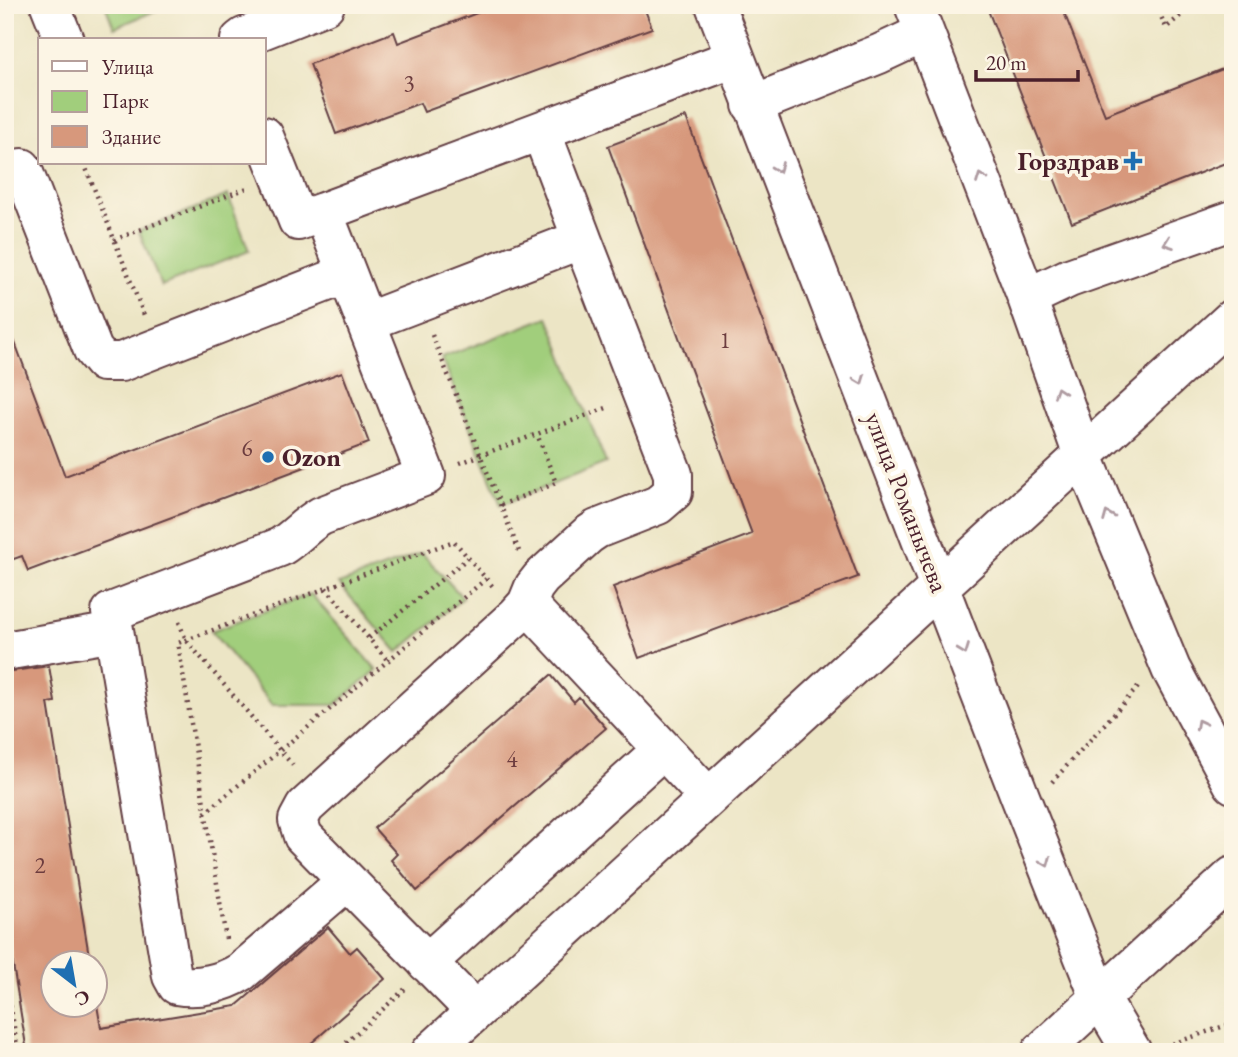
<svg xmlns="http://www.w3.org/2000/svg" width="1238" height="1057" font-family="'EB Garamond',serif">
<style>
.green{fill:#a1ce7c;stroke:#767654;stroke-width:2}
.building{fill:#d7987c}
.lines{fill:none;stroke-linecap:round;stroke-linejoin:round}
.minor-casing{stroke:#623d42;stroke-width:42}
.major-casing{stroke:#623d42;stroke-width:42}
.path{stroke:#623d42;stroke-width:4.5;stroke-dasharray:2 5;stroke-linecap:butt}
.minor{stroke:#fff;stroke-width:38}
.major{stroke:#fff;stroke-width:38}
.oneway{stroke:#ae9aa0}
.poi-dot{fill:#1f6fb2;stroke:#fcf5e5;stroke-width:2.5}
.labels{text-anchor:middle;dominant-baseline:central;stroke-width:7;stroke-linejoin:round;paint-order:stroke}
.number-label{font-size:23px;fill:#6d3d3f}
.poi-label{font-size:26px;font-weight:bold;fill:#4a1f2b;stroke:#fcf5e5;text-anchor:end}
.street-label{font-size:26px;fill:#4a1f2b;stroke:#fcf5e5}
</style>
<rect width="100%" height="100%" fill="#fcf5e5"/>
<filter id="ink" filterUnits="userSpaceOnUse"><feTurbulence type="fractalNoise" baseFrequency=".0143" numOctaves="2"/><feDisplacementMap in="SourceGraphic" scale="14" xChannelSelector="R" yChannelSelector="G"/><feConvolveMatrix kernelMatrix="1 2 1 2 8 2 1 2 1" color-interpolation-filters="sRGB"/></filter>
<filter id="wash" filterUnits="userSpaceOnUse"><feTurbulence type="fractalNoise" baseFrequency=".00686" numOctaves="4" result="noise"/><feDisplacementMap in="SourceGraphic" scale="28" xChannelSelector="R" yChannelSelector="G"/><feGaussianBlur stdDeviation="1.57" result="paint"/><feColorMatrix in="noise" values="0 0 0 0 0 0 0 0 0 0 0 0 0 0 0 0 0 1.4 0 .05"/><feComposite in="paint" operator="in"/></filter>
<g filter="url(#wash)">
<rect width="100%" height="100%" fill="#ece5c5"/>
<path class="green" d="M 105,5 L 167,5 L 167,6 L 114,28 Z
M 228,195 L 249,251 L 161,286 L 139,231 Z
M 548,317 L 606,463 L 501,505 L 442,358 Z
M 422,553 L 463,598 L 398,652 L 339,584 Z
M 311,594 L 377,670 L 335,705 L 272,705 L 211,631 Z"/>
<g id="blocks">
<path class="building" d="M 498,5 L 643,5 L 652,28 L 424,112 L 420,103 L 336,134 L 310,64 L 394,32 L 398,43 Z
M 986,5 L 1061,5 L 1105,115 L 1233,65 L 1233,160 L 1072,223 Z
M 686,117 L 858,577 L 639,658 L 613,587 L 752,534 L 608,146 Z
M 5,324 L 8,324 L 65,476 L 342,372 L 369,443 L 28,571 L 22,556 L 5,562 Z
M 49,666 L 55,702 L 48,703 L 90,962 L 52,962 L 52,1004 L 94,1004 L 94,988 L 101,1028 L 236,1006 L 328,927 L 350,953 L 357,947 L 385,979 L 301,1052 L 27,1052 L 5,915 L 5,672 Z
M 551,675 L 574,702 L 579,697 L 606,728 L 417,891 L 391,860 L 397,854 L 374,828 Z"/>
</g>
</g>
<g filter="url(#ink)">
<use href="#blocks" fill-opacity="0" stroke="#623d42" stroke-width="2"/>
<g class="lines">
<g class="minor-casing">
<path id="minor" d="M 50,5 L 64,40
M 715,5 L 1021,799 L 1100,998 L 1132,1052
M 914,5 L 1027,298 L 1083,456 L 1171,669 L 1233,784
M 240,40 L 244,37 L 325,5
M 752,105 L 879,54 L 924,33
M 264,136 L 298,221 L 323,212
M 22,168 L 93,350 L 103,362 L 121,362 L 347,274
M 1027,298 L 1069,278 L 1233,220
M 366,322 L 582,239 L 541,131
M 527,604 L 708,797
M 5,651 L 114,632
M 347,881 L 241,972 C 223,983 198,989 177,985 L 172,976 L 111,612 L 280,547 C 295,538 305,525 321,516 L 426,476 L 323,212 L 735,58
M 427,963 L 663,749
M 475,1011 L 303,836 L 298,820 L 305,807 L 517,615 L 527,604 L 534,587 L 541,578 L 588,535 L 597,529 L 658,505 L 673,492 L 673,474 L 582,239
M 431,1052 L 1233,318"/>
</g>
<g class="major-casing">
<path id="major" d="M 1041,1052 L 1233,876"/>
</g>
<path class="path" d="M 1156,5 L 1166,28 L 1193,5
M 84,163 L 144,315
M 114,240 L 247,188
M 432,335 L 519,551
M 460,463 L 609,407
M 501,505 L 556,483 L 537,434
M 326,588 L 388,661
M 179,622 L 186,640 L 295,768
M 369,638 L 468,558
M 1052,782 L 1140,685
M 205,813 L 486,579
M 226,939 L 178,643 L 454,541 L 494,588
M 5,971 L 18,1052
M 1166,1046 L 1233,1023
M 336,1052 L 405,989"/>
<use href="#minor" class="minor"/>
<use href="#major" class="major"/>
</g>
<defs><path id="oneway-chevron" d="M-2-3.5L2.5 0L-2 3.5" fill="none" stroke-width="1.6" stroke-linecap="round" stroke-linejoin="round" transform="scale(1.75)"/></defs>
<g class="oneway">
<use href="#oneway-chevron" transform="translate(778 168) rotate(69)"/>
<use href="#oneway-chevron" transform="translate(981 178) rotate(-111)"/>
<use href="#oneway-chevron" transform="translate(1168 243) rotate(160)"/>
<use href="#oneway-chevron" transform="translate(860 380) rotate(69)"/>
<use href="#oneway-chevron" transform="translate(1059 392) rotate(-109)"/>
<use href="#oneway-chevron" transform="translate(1108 516) rotate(-112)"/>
<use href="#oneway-chevron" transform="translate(964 650) rotate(69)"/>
<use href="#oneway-chevron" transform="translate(1200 724) rotate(-118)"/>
<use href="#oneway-chevron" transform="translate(1046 862) rotate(68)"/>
</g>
</g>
<g class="poi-dot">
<path d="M1129.5 150.5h7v7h7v7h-7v7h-7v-7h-7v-7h7z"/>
<circle cx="268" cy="457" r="7"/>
</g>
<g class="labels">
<g class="number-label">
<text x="409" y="83">3</text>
<text x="725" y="340">1</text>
<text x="247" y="448">6</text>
<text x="512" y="759">4</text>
<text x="40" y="865">2</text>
</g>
<g class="poi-label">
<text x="1119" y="161">Горздрав</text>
<text x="282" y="457" text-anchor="start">Ozon</text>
</g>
<g class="street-label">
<text transform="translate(907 502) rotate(69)">улица Романычева</text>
</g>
</g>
<rect width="1238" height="1057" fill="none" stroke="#fcf5e5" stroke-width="28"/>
<rect x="38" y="38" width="228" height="126" fill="#fcf5e5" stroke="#b59f9b" stroke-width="2"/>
<rect x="52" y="61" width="35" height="10" fill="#ffffff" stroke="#b59f9b" stroke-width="2"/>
<text x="102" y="74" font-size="21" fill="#4a1f2b">Улица</text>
<rect x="52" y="91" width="35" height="21" fill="#a1ce7c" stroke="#b59f9b" stroke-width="2"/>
<text x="102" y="108" font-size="21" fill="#4a1f2b">Парк</text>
<rect x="52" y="126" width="35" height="21" fill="#d7987c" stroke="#b59f9b" stroke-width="2"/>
<text x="102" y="144" font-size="21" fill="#4a1f2b">Здание</text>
<g transform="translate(74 984) rotate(149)"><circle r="33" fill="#fcf5e5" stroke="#b59f9b" stroke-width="2"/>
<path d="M0-5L12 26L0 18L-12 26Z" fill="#1f6fb2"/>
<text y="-10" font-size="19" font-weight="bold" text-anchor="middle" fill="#4a1f2b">С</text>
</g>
<path d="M976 70v10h102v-10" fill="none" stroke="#4a1f2b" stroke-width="3.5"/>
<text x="986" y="70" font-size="21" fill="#4a1f2b" stroke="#fcf5e5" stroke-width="5" paint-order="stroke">20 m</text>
</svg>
